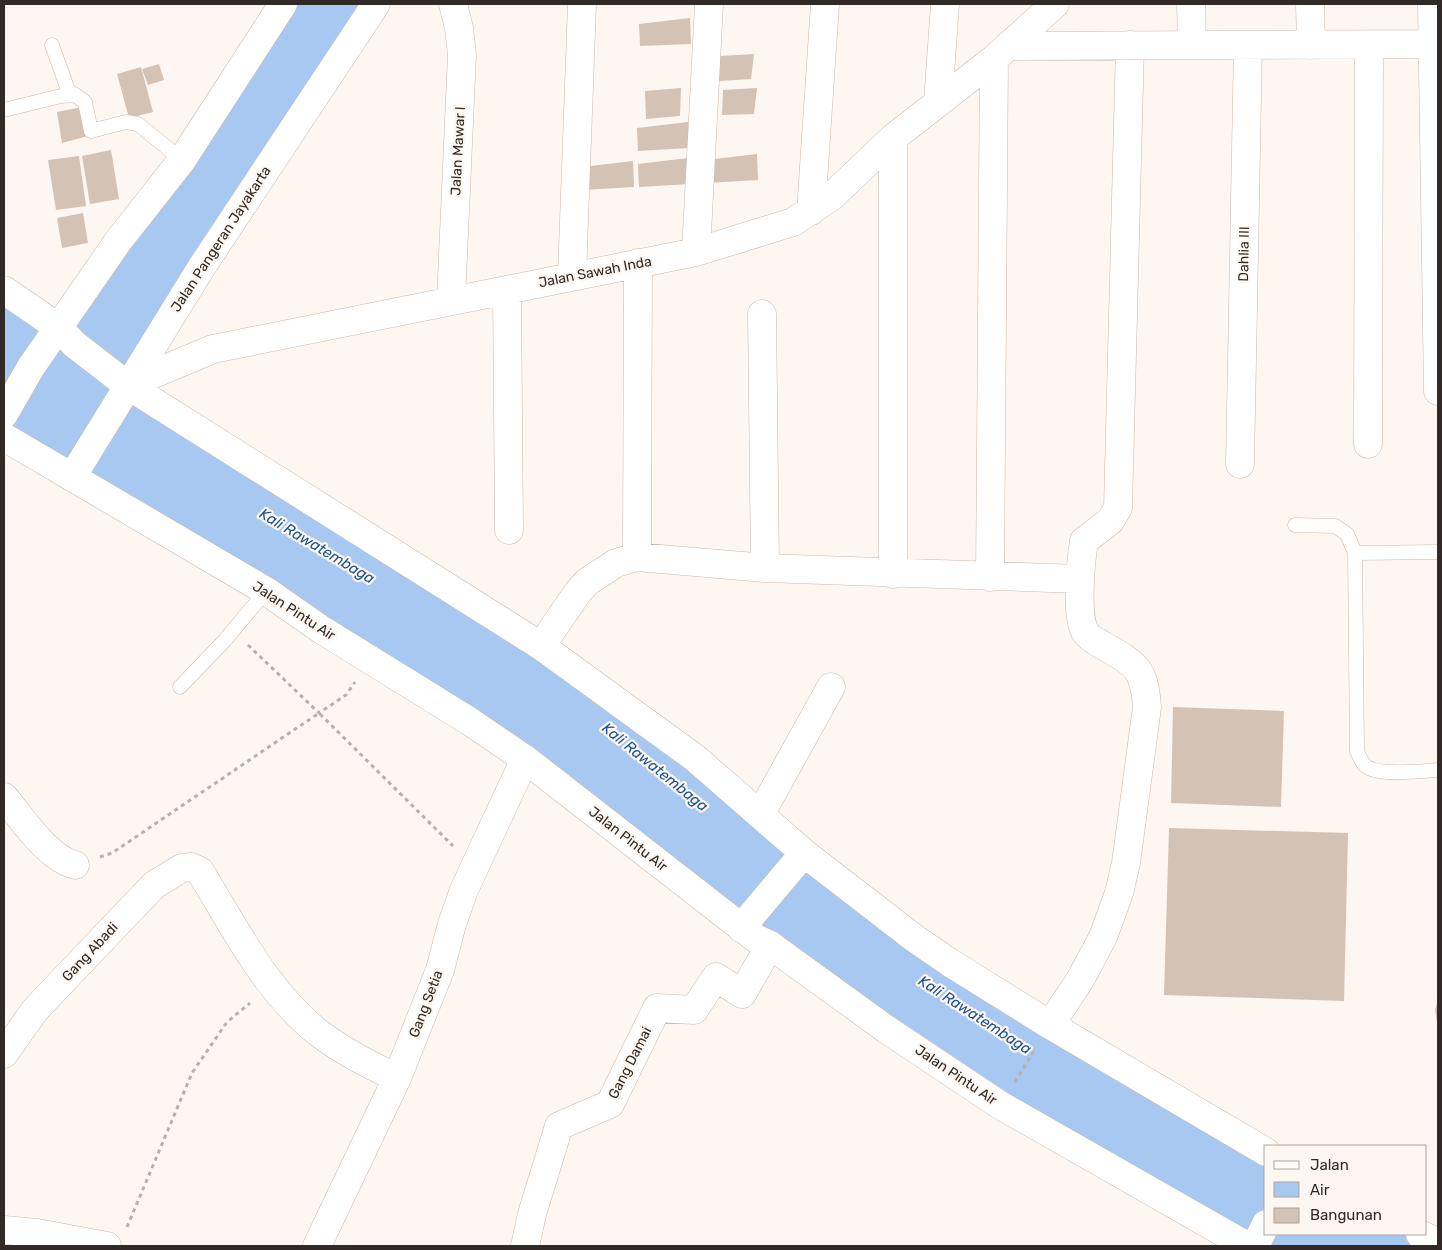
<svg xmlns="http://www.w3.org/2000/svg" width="1442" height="1250" font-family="Rubik,sans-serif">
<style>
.water{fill:#a7c9f1;stroke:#8399b4}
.building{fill:#d4c2b5}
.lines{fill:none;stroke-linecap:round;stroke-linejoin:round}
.lane-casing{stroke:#cab9ac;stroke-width:15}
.street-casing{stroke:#cab9ac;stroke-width:29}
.secondary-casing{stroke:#cab9ac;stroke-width:29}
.primary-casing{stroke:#cab9ac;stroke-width:29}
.path{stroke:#b7b0ac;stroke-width:3;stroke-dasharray:4 4;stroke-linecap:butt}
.lane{stroke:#fff;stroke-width:14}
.street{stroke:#fff;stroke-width:28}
.secondary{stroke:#fff;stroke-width:28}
.primary{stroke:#fff;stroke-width:28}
.labels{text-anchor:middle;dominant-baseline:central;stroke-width:4.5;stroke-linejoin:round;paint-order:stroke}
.street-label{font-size:14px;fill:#302925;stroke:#fdf6f1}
.water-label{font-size:15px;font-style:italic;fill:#1c5490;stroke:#fdf6f1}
</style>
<rect width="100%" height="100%" fill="#fdf6f1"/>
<path class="water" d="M 283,4 L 376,4 L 127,385 L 541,646 L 804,853 L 1266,1151 L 1266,1234 L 1420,1234 L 1438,1246 L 1247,1246 L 1000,1105 L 525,759 L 4,437 L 4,290 L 59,328 Z"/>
<path class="building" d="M 690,18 L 691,44 L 640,46 L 639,24 Z
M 754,54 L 751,79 L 719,81 L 720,56 Z
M 159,64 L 164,80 L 148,85 L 142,69 Z
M 141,67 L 153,112 L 129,118 L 117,74 Z
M 681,88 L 680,116 L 646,119 L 645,91 Z
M 757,88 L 754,114 L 722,115 L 723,90 Z
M 82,107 L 88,136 L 62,143 L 57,112 Z
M 688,122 L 689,148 L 638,151 L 637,128 Z
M 111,150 L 119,199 L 90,204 L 82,156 Z
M 757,154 L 758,180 L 707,183 L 706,160 Z
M 79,156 L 86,206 L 56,210 L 48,160 Z
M 688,158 L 690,184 L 639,187 L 638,164 Z
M 633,161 L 634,187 L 583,190 L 582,167 Z
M 83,213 L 88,243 L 62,248 L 57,218 Z
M 1173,707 L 1284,711 L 1281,807 L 1171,803 Z
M 1169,828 L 1348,833 L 1344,1001 L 1164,995 Z
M 1438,1000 L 1438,1022 L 1437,1022 L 1435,1010 Z"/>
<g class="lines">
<g class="lane-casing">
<path id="lane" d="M 52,45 L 68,90 L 85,102 L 91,131 L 126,122 L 138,124 L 182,160
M 4,110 L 61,96 L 76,95
M 1295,525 L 1335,526 L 1347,534 L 1355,553 L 1357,751 C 1360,757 1361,763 1367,767 C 1380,776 1422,771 1438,770
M 1355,553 L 1438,552
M 180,687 L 225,640 L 266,591"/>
</g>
<g class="street-casing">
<path id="street" d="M 1191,4 L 1192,45
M 1310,4 L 1311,45
M 1432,4 L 1438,391
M 1008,46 L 1433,44
M 938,102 L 945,4
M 811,211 L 825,4
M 696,252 L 709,4
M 572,276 L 582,4
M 4,290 L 59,328
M 507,290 L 509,530
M 451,300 L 462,55 L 459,28 L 453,4
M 762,314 L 765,568
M 127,385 L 541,646 L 695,758 L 804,853 L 914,938 L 949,962 L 1050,1025 L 1266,1152
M 127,385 L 213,349 L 696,252 L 793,222 L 831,197 L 893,138 L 994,59 L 1055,4
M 4,437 L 72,477
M 1368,444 L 1369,45
M 1240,464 L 1248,45
M 637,557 L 638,263
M 893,574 L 893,138
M 990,577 L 994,59
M 541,646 L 578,592 L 587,582 L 616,563 L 637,557 L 765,568 L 1080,579
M 4,797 C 22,818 47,858 75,865
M 760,815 L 831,687
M 741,928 L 804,853
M 1050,1025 L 1080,980 L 1103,937 L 1119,893 L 1126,863 L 1147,707 C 1144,668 1137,665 1104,646 C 1098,642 1090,639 1086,633 C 1075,618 1081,560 1084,541 L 1110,521 L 1118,508 L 1130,45
M 4,1054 L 35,1010 L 154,885 L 182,868 L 191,867 L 200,871 C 234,927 267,993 320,1034 C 344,1052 370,1065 397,1078
M 1420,1234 L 1438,1243
M 317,1246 L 397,1078 L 440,970 L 452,924 L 464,890 L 525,759
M 525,1246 L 532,1214 L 559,1126 L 610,1104 L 657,1008 L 694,1010 L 716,977 L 742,994 L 770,945
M 1255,1246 L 1266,1224"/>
</g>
<g class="secondary-casing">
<path id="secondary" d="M 376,4 L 201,268 L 72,477 L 266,591 L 322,630 L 469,721 L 525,759 L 755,938 L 770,945 L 886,1029 L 1000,1105 L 1247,1246
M 59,328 L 74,344 L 127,385
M 4,414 L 31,367 L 119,240 L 182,160 L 283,4"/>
</g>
<g class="primary-casing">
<path id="primary" d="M 4,1230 L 37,1233 L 107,1246"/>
</g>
<path class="path" d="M 248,645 L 319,713 L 346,695 L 355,682
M 100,857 L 112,853 L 319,713 L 453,846
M 1015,1082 L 1035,1049
M 127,1227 L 192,1073 L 227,1022 L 250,1003"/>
<use href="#lane" class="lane"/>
<use href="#street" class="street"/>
<use href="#secondary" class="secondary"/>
<use href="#primary" class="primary"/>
</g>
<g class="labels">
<g class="street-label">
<text transform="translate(458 151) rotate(-87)">Jalan Mawar I</text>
<text transform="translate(221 239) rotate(-57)">Jalan Pangeran Jayakarta</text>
<text transform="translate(1244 254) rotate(-89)">Dahlia III</text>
<text transform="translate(595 272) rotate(-11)">Jalan Sawah Inda</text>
<text transform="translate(294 611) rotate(33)">Jalan Pintu Air</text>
<text transform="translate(628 839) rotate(38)">Jalan Pintu Air</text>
<text transform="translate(90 952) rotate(-47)">Gang Abadi</text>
<text transform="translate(426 1004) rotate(-69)">Gang Setia</text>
<text transform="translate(630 1063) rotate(-63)">Gang Damai</text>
<text transform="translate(956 1075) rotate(34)">Jalan Pintu Air</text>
</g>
<g class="water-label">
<text transform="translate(317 546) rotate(31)">Kali Rawatembaga</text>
<text transform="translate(655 767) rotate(39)">Kali Rawatembaga</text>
<text transform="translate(975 1015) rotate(33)">Kali Rawatembaga</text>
</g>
</g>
<rect width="1442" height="1250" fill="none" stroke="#302925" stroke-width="10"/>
<rect x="1264" y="1145" width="162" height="90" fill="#fdf6f1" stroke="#aba49f"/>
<rect x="1274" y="1161" width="25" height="8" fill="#ffffff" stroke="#aba49f"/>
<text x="1310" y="1170" font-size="15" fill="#302925">Jalan</text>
<rect x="1274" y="1182" width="25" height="15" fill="#a7c9f1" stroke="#aba49f"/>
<text x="1310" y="1195" font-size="15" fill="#302925">Air</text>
<rect x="1274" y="1208" width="25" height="15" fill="#d4c2b5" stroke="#aba49f"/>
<text x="1310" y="1220" font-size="15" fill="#302925">Bangunan</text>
</svg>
